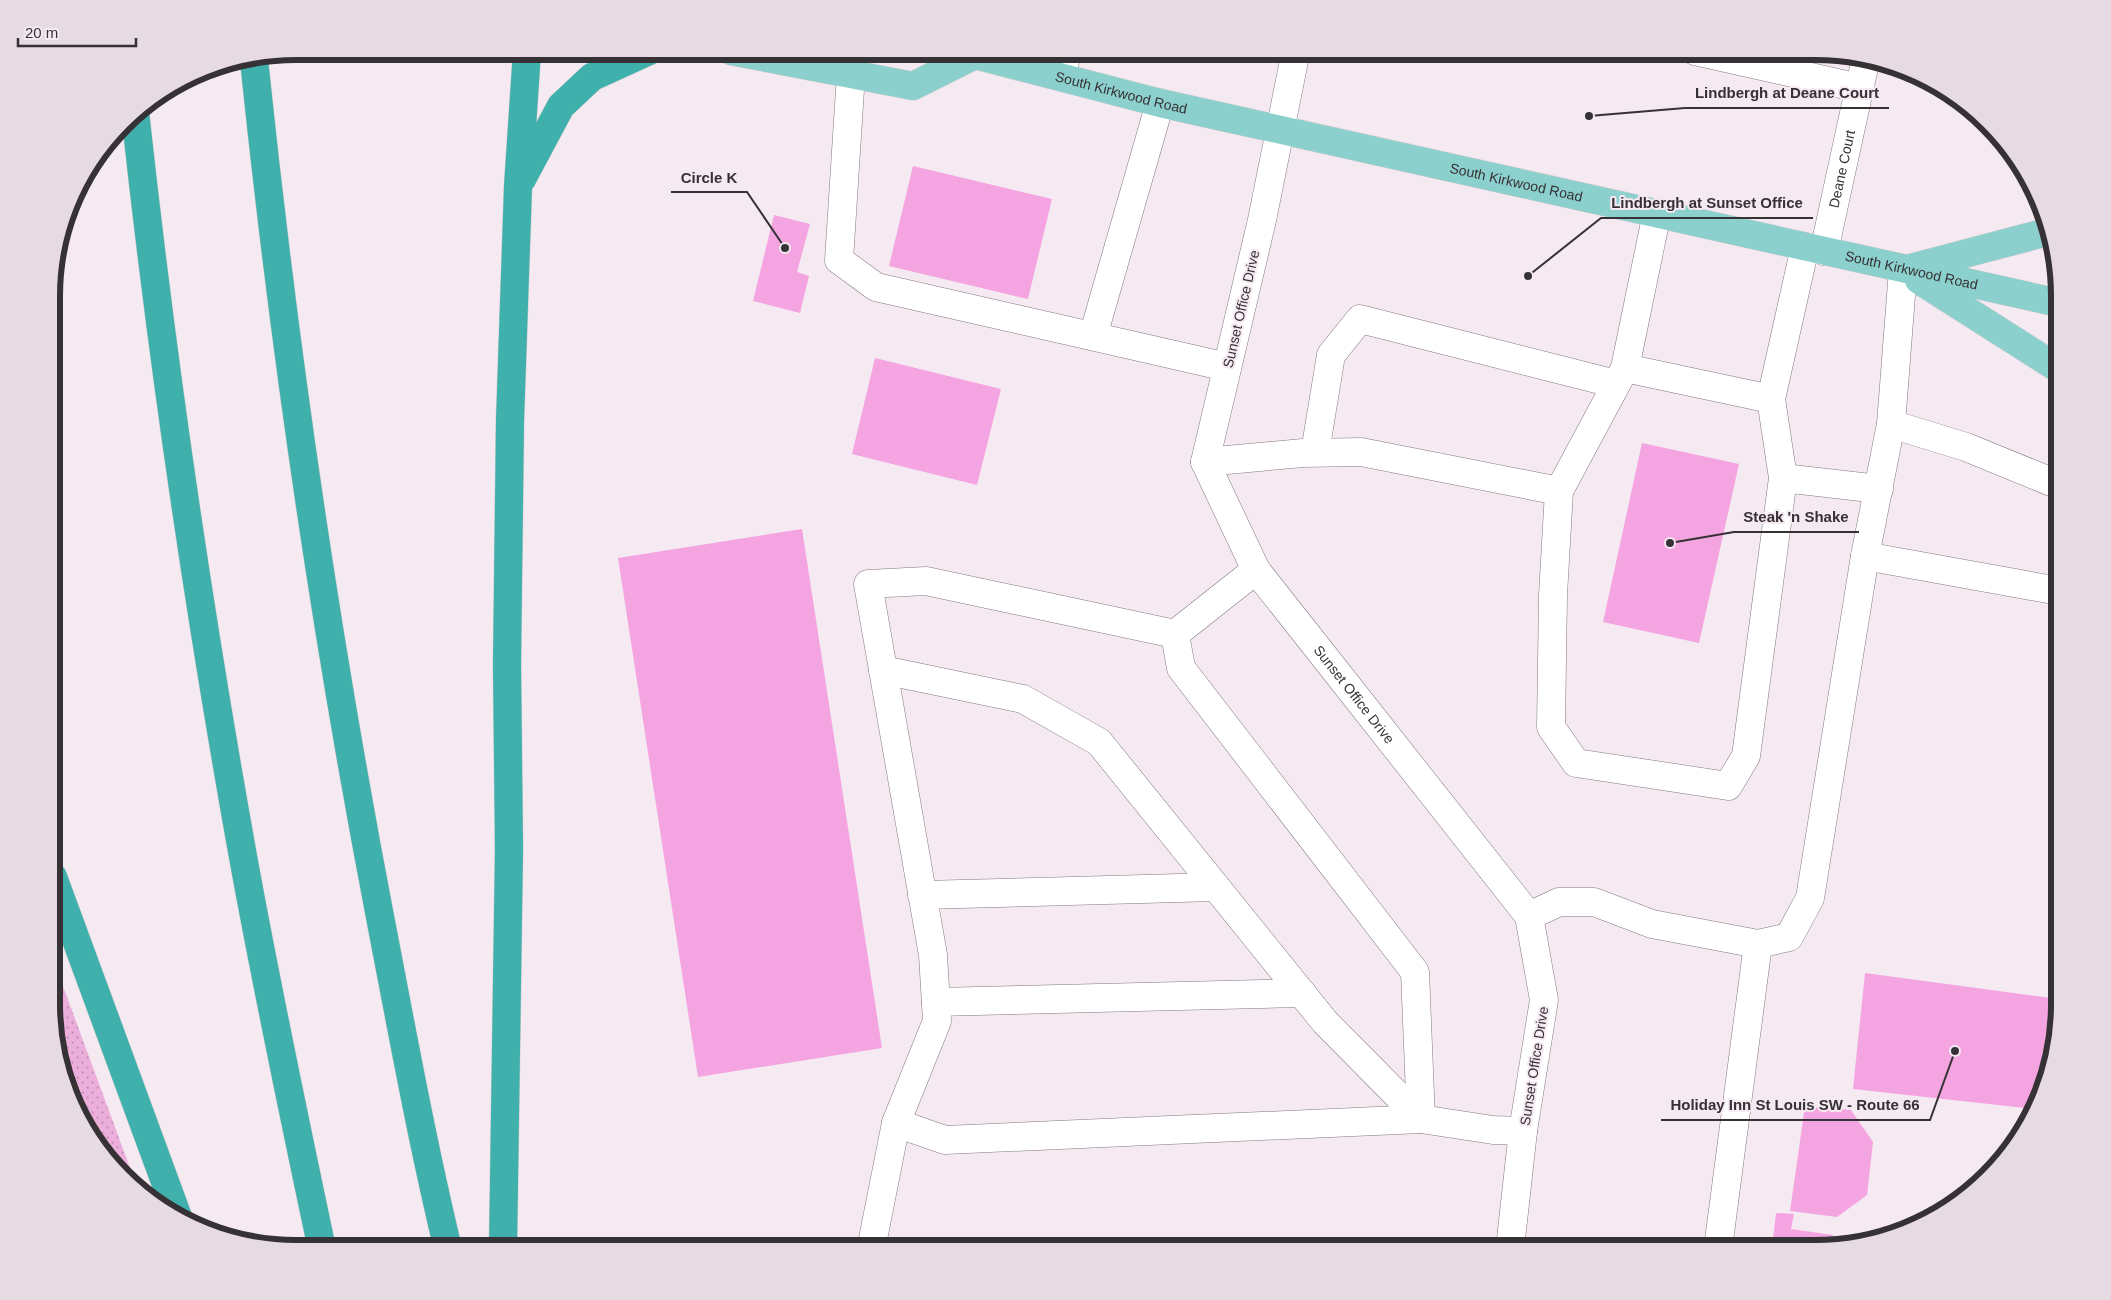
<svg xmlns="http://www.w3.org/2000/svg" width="2111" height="1300" font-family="Helvetica,sans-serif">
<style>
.grass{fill:url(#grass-dots)}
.building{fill:#f4a5e1}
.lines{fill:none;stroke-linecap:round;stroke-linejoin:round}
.minor-casing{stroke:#847981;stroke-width:29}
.major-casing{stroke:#cfcece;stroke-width:29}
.highway-casing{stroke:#cfcece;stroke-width:29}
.minor{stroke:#fff;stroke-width:28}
.major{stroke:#8cd0cd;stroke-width:28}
.highway{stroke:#3fb0ac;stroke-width:28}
.labels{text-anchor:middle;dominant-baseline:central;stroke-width:4;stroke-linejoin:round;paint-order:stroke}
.street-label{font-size:14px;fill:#363134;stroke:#f5e9f2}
.rim{fill:none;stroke:#363134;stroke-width:6}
.leader{fill:none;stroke:#363134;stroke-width:2}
.callout-dot{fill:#363134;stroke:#f5e9f2;stroke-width:2}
.callout-label{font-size:15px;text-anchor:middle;font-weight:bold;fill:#363134;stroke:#f5e9f2;stroke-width:4;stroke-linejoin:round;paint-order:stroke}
</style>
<defs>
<pattern id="grass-dots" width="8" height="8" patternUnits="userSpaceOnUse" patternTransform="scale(1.25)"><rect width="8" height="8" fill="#ecafdc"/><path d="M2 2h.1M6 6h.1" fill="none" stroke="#c08fb3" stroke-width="1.8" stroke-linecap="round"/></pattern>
</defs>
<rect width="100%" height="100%" fill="#f5e9f2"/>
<path class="grass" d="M 53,959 L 136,1184 L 92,1140 L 64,1083 L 53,1036 Z"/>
<path class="building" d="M 913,166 L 1052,199 L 1028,299 L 889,266 Z
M 774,215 L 810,224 L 797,272 L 809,276 L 800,313 L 753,301 Z
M 875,358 L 1001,389 L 977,485 L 852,454 Z
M 1642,443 L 1739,464 L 1699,643 L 1603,622 Z
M 802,529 L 882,1048 L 698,1077 L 618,558 Z
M 1865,973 L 2059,999 L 2059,1020 L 2047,1082 L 2034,1109 L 1853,1089 Z
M 1805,1106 L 1851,1110 L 1873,1142 L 1867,1195 L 1837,1217 L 1790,1211 Z
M 1776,1213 L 1794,1214 L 1791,1229 L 1833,1235 L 1833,1240 L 1859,1244 L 1831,1248 L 1772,1248 Z"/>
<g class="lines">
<g class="minor-casing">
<g id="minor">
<path id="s1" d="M 1296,51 L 1262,220 L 1205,462 L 1256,570 L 1529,916 L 1544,1000 L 1523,1131 L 1510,1248"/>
<path d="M 1695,51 L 1859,88"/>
<path d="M 851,74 L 839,260 L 876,287 L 1227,367"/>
<path d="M 1062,77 L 1067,51"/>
<path id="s2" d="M 1824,251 L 1866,58"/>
<path d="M 1903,270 L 1891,424 L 1966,447 L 2059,485"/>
<path d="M 1093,336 L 1160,103"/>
<path d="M 1625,368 L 1657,213"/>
<path d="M 1315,452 L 1331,355 L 1360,319 L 1616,384"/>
<path d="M 1205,462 L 1303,453 L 1361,452 L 1559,491 L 1553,595 L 1551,727 L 1576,763 L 1728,786 L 1746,756 L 1783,478 L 1879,489"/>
<path d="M 1783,478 L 1771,399 L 1805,247"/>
<path d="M 1559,491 L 1625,368 L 1771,399"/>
<path d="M 1865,556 L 2059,591"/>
<path d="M 1175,634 L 1181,668 L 1415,972 L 1421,1119"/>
<path d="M 883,670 L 1023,699 L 1099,742 L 1325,1022 L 1421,1119"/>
<path d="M 922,895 L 1216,887"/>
<path d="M 1529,916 L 1559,902 L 1594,902 L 1652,924 L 1758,944 L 1789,937 L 1810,898 L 1865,556 L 1891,424"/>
<path d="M 936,1002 L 1302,993"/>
<path d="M 896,1123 L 945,1140 L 1421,1119 L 1493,1130 L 1523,1131"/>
<path d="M 1718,1248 L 1758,944"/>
<path d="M 871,1249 L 896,1123 L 937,1021 L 933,955 L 868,584 L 926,581 L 1175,634 L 1256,570"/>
</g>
</g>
<g class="major-casing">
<g id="major">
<path d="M 731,51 L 913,86 L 975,55"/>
<path id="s3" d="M 972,51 L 975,55 L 1160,103 L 2059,303"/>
<path d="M 1907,269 L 2051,231"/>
<path d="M 1919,280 L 2059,369"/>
</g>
</g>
<g class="highway-casing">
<path id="highway" d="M 254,60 C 284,349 326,637 381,922 C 402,1031 422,1141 448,1249
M 135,112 C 162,360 198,606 242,851 C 266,984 294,1117 322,1249
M 522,179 L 561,106 L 592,77 L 649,51
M 53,877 L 178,1217
M 503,1249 L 509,849 L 507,664 L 510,421 L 518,187 L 527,51"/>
</g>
<use href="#minor" class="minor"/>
<use href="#major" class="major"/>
<use href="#highway" class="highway"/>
</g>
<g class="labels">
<g class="street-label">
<text stroke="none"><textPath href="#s3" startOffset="156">South Kirkwood Road</textPath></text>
<text stroke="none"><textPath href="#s2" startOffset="84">Deane Court</textPath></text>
<text stroke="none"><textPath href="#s3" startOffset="561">South Kirkwood Road</textPath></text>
<text stroke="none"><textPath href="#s3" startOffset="966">South Kirkwood Road</textPath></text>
<text transform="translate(1241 309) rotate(-77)">Sunset Office Drive</text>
<text stroke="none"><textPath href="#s1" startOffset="699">Sunset Office Drive</textPath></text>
<text transform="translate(1534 1066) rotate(-81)">Sunset Office Drive</text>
</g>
</g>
<path d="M0 0H2111V1300H0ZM296 60H1815A236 236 0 0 1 2051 296V1004A236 236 0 0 1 1815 1240H296A236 236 0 0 1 60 1004V296A236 236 0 0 1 296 60Z" fill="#e6dae3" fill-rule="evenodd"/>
<path class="rim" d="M296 60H1815A236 236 0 0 1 2051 296V1004A236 236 0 0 1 1815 1240H296A236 236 0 0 1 60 1004V296A236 236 0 0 1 296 60Z"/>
<path class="leader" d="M1589 116L1685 108H1889M785 248L747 192H671M1528 276L1601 218H1813M1670 543L1734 532H1859M1955 1051L1930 1120H1661"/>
<g class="callout-dot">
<circle cx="1589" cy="116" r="5"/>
<circle cx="785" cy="248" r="5"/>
<circle cx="1528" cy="276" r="5"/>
<circle cx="1670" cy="543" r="5"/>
<circle cx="1955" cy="1051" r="5"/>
</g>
<g class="callout-label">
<text x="1787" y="98">Lindbergh at Deane Court</text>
<text x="709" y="183">Circle K</text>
<text x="1707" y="208">Lindbergh at Sunset Office</text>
<text x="1796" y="522">Steak 'n Shake</text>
<text x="1795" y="1110">Holiday Inn St Louis SW - Route 66</text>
</g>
<path d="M18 38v8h118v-8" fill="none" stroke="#363134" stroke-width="2.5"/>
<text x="25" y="38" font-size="15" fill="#363134" stroke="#f5e9f2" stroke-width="4" paint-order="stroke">20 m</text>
</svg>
